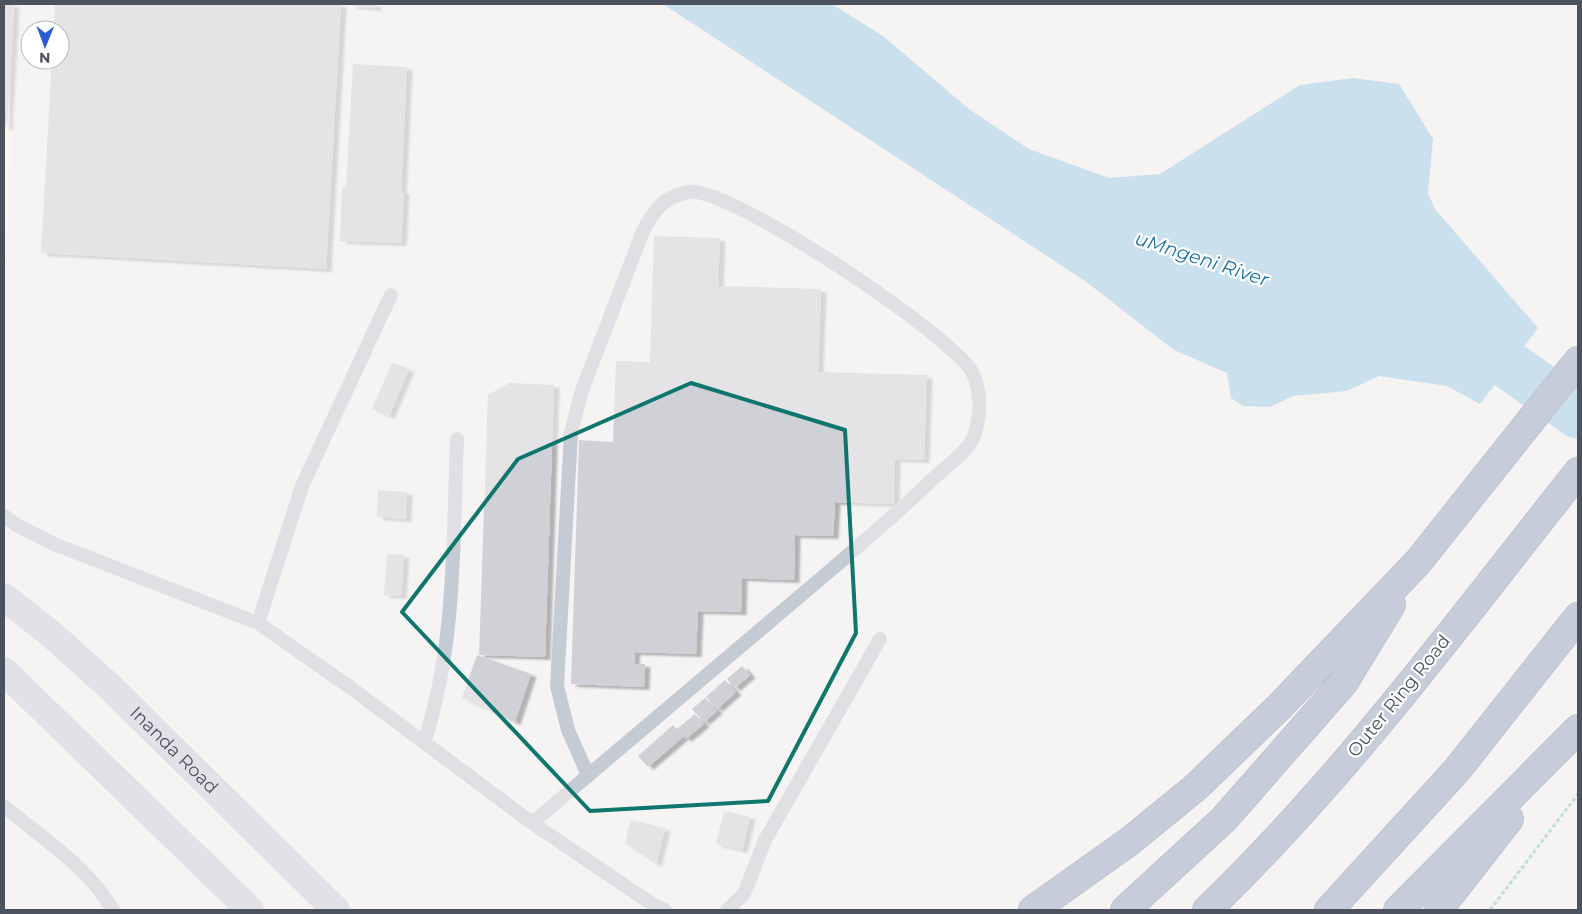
<svg xmlns="http://www.w3.org/2000/svg" width="1582" height="914" font-family="Montserrat,sans-serif">
<style>
.commercial{fill:#fcfaf0}
.water{fill:#98c9e6}
.lines{fill:none;stroke-linecap:round;stroke-linejoin:round}
.river{stroke:#98c9e6;stroke-width:49}
.building{fill:#d0d1d6;filter:url(#shadow)}
.highway-casing{stroke:#7a89a8;stroke-width:30}
.path{stroke:#81c9b1;stroke-width:3;stroke-dasharray:4 2.5;stroke-linecap:butt}
.lane{stroke:#c5cbd3;stroke-width:14}
.secondary{stroke:#c8cdd9;stroke-width:28}
.highway{stroke:#8f9ebc;stroke-width:28}
.marked{fill:none;stroke:#0f766e;stroke-width:4;stroke-linejoin:round}
.labels{text-anchor:middle;dominant-baseline:central;stroke-width:4.5;stroke-linejoin:round;paint-order:stroke}
.street-label{font-size:18px;fill:#4c535f;stroke:#fff}
.water-label{font-size:19px;font-style:italic;fill:#1971a4;stroke:#fff}
</style>
<defs>
<filter id="shadow"><feDropShadow dx="5.5" dy="3" stdDeviation="1" flood-color="#0004"/></filter>
</defs>
<rect width="100%" height="100%" fill="#f5f3f3"/>
<path class="commercial" d="M 4,4 L 19,4 L 6,262 L 4,262 Z"/>
<path class="water" d="M 663,4 L 832,4 L 883,36 L 969,109 L 1029,149 L 1109,178 L 1160,174 L 1300,85 L 1353,78 L 1399,84 L 1433,139 L 1428,193 L 1435,209 L 1538,328 L 1480,404 L 1447,386 L 1379,376 L 1347,391 L 1293,396 L 1270,407 L 1243,406 L 1231,398 L 1227,373 L 1174,350 L 1085,281 Z"/>
<g class="lines">
<path class="river" d="M 1450,336 L 1482,346 L 1578,414"/>
</g>
<path class="building" d="M 4,4 L 14,4 L 7,127 L 4,126 Z
M 55,4 L 341,4 L 326,269 L 41,253 L 52,60 L 60,60 L 60,30 L 54,30 Z
M 352,4 L 376,4 L 376,8 L 352,6 Z
M 353,64 L 407,67 L 401,191 L 404,191 L 401,243 L 340,241 L 342,187 L 346,187 Z
M 654,236 L 720,238 L 718,286 L 821,289 L 818,372 L 927,375 L 924,460 L 895,459 L 894,504 L 835,502 L 833,536 L 795,535 L 794,580 L 742,578 L 741,612 L 698,611 L 696,654 L 635,652 L 634,664 L 645,664 L 644,687 L 571,684 L 579,440 L 613,442 L 616,361 L 650,362 Z
M 392,363 L 409,369 L 389,416 L 372,409 Z
M 509,383 L 554,385 L 545,657 L 479,655 L 488,395 Z
M 378,490 L 407,492 L 406,519 L 377,517 Z
M 387,554 L 404,555 L 401,596 L 384,595 Z
M 477,655 L 531,674 L 515,722 L 462,698 Z
M 742,666 L 750,675 L 735,688 L 727,679 Z
M 725,680 L 736,692 L 717,709 L 706,697 Z
M 705,698 L 717,711 L 704,722 L 692,709 Z
M 695,714 L 704,724 L 686,739 L 684,736 L 648,767 L 638,756 L 673,725 L 681,734 L 677,729 Z
M 724,811 L 750,817 L 742,850 L 716,844 Z
M 631,820 L 665,828 L 656,864 L 625,843 Z"/>
<g class="lines">
<g class="highway-casing">
<path id="highway" d="M 1033,910 L 1130,841 L 1196,787 L 1279,707 L 1418,562 L 1578,361
M 1125,910 L 1224,819 L 1344,682 L 1391,605
M 1207,910 C 1345,777 1459,622 1578,472
M 1329,910 L 1456,771 L 1578,617
M 1398,910 L 1578,729
M 1438,910 L 1509,819"/>
</g>
<path class="path" d="M 1490,910 L 1578,794"/>
<path class="lane" d="M 4,516 L 18,526 L 54,544 L 258,623 L 351,688 L 532,823 C 632,738 732,654 832,569 C 867,539 902,509 935,477 C 946,467 961,456 970,444 C 974,438 977,426 978,419 C 981,405 979,385 972,372 C 952,335 728,185 689,192 C 664,196 654,210 643,231 L 581,393 L 571,433 L 557,686 L 568,730 L 588,775
M 258,623 L 302,486 L 391,295
M 424,743 C 456,646 453,541 457,439
M 4,806 C 42,838 88,867 113,910
M 532,823 L 652,904 L 665,910
M 727,910 L 744,894 L 765,840 L 880,639"/>
<g class="secondary">
<path id="s1" d="M 4,597 L 51,634 L 109,686 L 336,910"/>
<path d="M 4,671 L 250,910"/>
</g>
<use href="#highway" class="highway"/>
</g>
<path d="M0 0H1582V914H0ZM 691,383 L 845,430 L 856,633 L 768,801 L 590,811 L 402,612 L 518,459 Z" fill="#f5f3f3" fill-opacity=".55" fill-rule="evenodd"/>
<path class="marked" d="M 691,383 L 845,430 L 856,633 L 768,801 L 590,811 L 402,612 L 518,459 Z"/>
<g class="labels">
<g class="street-label">
<text transform="translate(1399 696) rotate(-51)">Outer Ring Road</text>
<text stroke="none"><textPath href="#s1" startOffset="229">Inanda Road</textPath></text>
</g>
<g class="water-label">
<text transform="translate(1202 259) rotate(18)">uMngeni River</text>
</g>
</g>
<rect width="1582" height="914" fill="none" stroke="#4c535f" stroke-width="10"/>
<g transform="translate(45 45) rotate(181)"><circle r="24" fill="#ffffff" stroke="#b7babf"/>
<path d="M0-4L9 19L0 12L-9 19Z" fill="#2b5bd6"/>
<text y="-8" font-size="14" font-weight="bold" text-anchor="middle" fill="#4c535f">N</text>
</g>
</svg>
